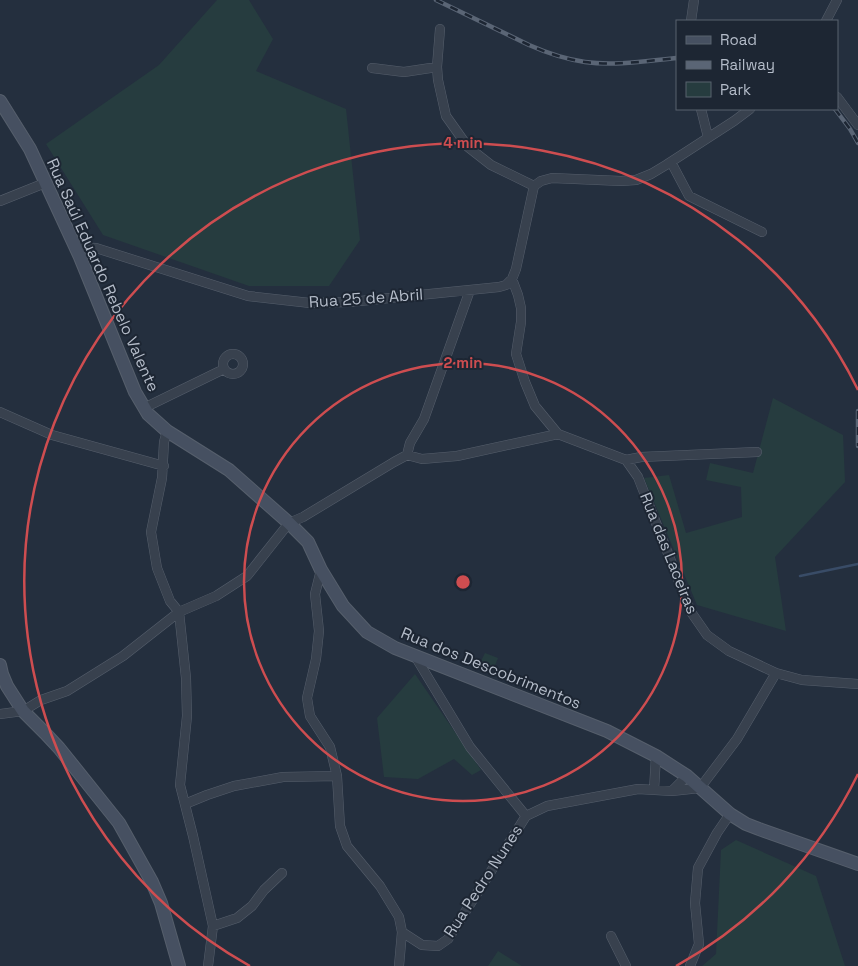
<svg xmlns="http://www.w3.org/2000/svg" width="858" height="966" font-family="'Space Grotesk',sans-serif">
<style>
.green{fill:#263c3f}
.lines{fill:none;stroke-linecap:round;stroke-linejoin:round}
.stream{stroke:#394c67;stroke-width:2.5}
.street-casing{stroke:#565f6c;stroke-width:10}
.secondary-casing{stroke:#565f6c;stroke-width:14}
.street{stroke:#38414e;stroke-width:9}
.secondary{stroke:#465061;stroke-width:12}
.rail-casing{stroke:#5a6575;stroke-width:4.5}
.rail{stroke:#1d2633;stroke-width:2.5;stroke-dasharray:8;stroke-linecap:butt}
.ring{fill:none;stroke:#ce4d50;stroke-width:2.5}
.labels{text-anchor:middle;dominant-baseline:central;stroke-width:4;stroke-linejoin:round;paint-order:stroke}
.street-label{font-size:16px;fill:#b4bcc9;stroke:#1d2633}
.centre{fill:#ce4d50;stroke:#1d2633;stroke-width:2.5}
.ring-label{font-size:15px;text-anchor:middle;font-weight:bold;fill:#ce4d50;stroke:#1d2633;stroke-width:4;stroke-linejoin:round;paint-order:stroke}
</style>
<rect width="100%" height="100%" fill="#242f3e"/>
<path class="green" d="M 217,0 L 249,0 L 273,39 L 256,71 L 346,109 L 360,240 L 329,286 L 249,286 L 103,235 L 46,144 L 159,65 Z
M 773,398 L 843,435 L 845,482 L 775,557 L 786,631 L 697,605 L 644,478 L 669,475 L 686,533 L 742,517 L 741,487 L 706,480 L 710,463 L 753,473 Z
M 485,653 L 498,658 L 494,668 L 480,663 Z
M 415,674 L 481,770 L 472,775 L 454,759 L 418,779 L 384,777 L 377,718 Z
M 736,840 L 816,876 L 845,966 L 702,966 L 716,954 L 721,850 Z
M 498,951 L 522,966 L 488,966 Z"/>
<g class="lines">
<path class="stream" d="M 800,576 L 858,564"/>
<g class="street-casing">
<path id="street" d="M 691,21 L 694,0
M 826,21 L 837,0
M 440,29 L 437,67 L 438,80 L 446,116 L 468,147 L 491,165 L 534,186
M 372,68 L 404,72 L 437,67
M 837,97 L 858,125
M 701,109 L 708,137
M 671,162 L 689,196 L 762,232
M 534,186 L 516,269 L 512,279 L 518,295 L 521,308 L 521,322 L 516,354 L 525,382 L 535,406 L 558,434 L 626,460 L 641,457 L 757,452
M 534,186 L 541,181 L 552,178 L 621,181 L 636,180 L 651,174 L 666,165 L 734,121 L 750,109
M 0,201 L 45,183
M 76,247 L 96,248 L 248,296 L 310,303 L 350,302 L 499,287 L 506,285 L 512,279
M223 364a10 10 0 1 1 20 0a10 10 0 1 1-20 0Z
M 144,408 L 224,369
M 0,412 L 52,435 L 164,466
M 167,431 L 164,442 L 162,478 L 151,532 L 157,568 L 170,601 L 179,612
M 407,455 L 422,459 L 457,456 L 558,434
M 626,460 L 638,477 L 691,612 L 707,635 L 729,651 L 776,673 L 802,680 L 858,684
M 321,570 L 315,594 L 319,631 L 316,659 L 307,698 L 310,716 L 330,747 L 337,776 L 340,826 L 347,846 L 380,886 L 399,917 L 402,932 L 399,966
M 179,612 L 186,678 L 187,716 L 180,785 L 193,836 L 213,926 L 208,966
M 415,656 L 470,747 L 526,816
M 0,714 L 23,711 L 41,700 L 67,691 L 123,656 L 179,612 L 216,596 L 247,576 L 289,523 L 303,517 L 394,462 L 407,455 L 410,443 L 424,419 L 470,290
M 654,790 L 656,756
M 672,791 L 700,788 L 737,739 L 776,673
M 185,804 L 207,795 L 234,786 L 283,777 L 337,776
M 213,926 L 237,918 L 252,906 L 264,890 L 282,873
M 402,932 L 422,945 L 438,946 L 448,939 L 526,816 L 547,806 L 638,789 L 672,791 L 687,776
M 611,936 L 626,966
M 690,966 L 699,944 L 695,903 L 698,868 L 717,833 L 730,814"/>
</g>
<g class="secondary-casing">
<path id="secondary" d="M 0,101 L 30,149 L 80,257 L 135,392 L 148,414 L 167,431 L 229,470 L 289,523 L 308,542 L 321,570 L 343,606 L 367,632 L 395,648 L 607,731 L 656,756 L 687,776 L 730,814 L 746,824 L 759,829 L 858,864
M 0,665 L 2,674 L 7,686 L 23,711 L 45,733 L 59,748 L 119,823 L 152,882 L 161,903 L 179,966"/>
</g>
<use href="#street" class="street"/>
<use href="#secondary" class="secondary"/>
<g class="rail-casing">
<path id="rail" d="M 436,0 L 529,45 C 547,53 565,59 585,62 C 615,66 646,61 677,58
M 835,109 L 850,129 L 858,143
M 858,411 L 858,446"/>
</g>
<use href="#rail" class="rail"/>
</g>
<g class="ring">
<circle cx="463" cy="582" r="219"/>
<path d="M858 774A439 439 0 0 1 676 966M250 966A439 439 0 1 1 858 390"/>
</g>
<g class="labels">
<g class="street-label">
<text transform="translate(103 275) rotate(66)">Rua Saúl Eduardo Rebelo Valente</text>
<text transform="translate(366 298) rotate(-4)">Rua 25 de Abril</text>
<text transform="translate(669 553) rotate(68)">Rua das Laceiras</text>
<text transform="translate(491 668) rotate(22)">Rua dos Descobrimentos</text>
<text transform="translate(483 881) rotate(-57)">Rua Pedro Nunes</text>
</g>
</g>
<circle cx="463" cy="582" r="8" class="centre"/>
<g class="ring-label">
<text x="463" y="148">4 min</text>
<text x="463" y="368">2 min</text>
</g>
<rect x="676" y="20" width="162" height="90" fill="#1d2633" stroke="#59626f"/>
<rect x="686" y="36" width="25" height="8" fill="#465061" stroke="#59626f"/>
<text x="720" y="45" font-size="15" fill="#b4bcc9">Road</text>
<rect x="686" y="61" width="25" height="8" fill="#5a6575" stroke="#59626f"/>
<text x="720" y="70" font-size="15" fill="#b4bcc9">Railway</text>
<rect x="686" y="82" width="25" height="15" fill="#263c3f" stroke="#59626f"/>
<text x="720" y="95" font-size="15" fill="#b4bcc9">Park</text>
</svg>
